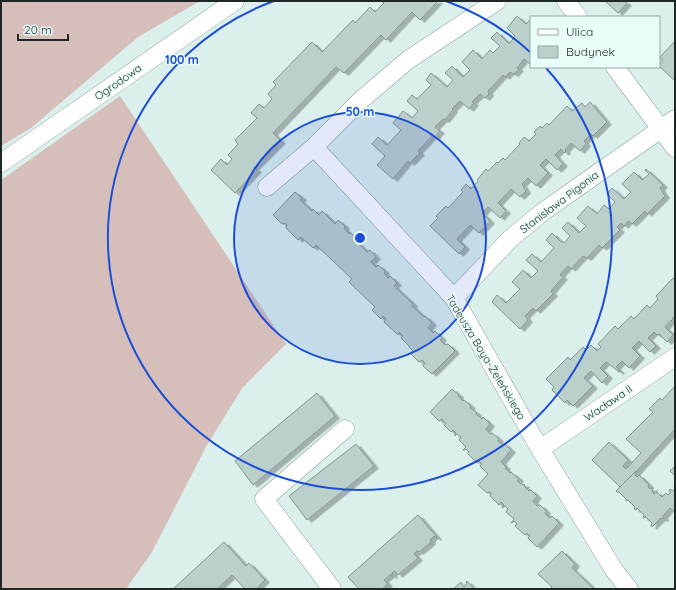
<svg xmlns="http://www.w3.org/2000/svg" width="676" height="590" font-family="Quicksand,sans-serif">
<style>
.garden{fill:#d6beba}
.building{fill:#bbcfcb;stroke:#839692;filter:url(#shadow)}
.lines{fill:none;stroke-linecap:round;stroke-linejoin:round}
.minor-casing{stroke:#8c9f9b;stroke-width:19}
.minor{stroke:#fff;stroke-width:18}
.ring{fill:none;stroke:#1d4ed8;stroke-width:2}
.labels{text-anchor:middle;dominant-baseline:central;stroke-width:3;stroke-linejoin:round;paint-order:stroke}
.street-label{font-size:11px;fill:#1f2726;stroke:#e8fdf9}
.centre{fill:#1d4ed8;stroke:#e8fdf9;stroke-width:2}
.ring-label{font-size:12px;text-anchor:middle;font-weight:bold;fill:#1d4ed8;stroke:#e8fdf9;stroke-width:3;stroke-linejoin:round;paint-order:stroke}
</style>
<defs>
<filter id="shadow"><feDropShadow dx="4.5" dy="2.5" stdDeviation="0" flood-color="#0004"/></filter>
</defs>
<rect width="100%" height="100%" fill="#dbf0ec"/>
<path class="garden" d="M 1,1 L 200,1 L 138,37 L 31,128 L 1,146 Z
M 120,96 L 286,344 L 243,387 L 207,445 L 152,552 L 126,589 L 1,589 L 1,180 Z"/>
<path class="building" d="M 381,1 L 438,1 L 420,20 L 412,12 L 386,40 L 381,35 L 344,73 L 336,67 L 273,133 L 281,141 L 254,168 L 257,170 L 235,193 L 211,170 L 221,159 L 227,165 L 232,159 L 228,155 L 238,144 L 235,140 L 257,118 L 251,113 L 259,104 L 264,108 L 272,99 L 268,94 L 276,85 L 273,82 L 312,42 L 322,52 L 353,20 L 355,23 L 370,7 L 375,12 L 384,3 Z
M 605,1 L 624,1 L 627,3 L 618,13 Z
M 517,16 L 526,24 L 531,19 L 531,63 L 530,64 L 524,59 L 517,68 L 519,69 L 514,74 L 510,72 L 505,77 L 503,75 L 488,91 L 489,94 L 485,98 L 480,94 L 472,102 L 474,103 L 469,109 L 460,101 L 452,109 L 453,110 L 445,120 L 443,119 L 435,127 L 440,131 L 435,137 L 433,135 L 418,151 L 420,153 L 410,163 L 408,161 L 393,179 L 377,165 L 385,156 L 372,144 L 378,137 L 387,145 L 401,130 L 393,123 L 403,111 L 412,118 L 418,111 L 407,101 L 412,95 L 417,99 L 431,85 L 426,80 L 431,73 L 447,87 L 453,80 L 445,73 L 452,66 L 463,77 L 470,70 L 462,62 L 473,50 L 482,59 L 490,50 L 493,53 L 500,46 L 491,38 L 497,32 L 509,44 L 515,36 L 507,28 Z
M 675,41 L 675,81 L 659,66 L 659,65 L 663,60 L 659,58 Z
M 590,102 L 607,122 L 593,136 L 591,134 L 584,141 L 586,144 L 580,151 L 571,143 L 565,150 L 566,151 L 564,153 L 561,149 L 555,155 L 563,164 L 557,170 L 546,159 L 540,165 L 548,173 L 536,186 L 528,178 L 522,184 L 526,191 L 520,197 L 511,189 L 498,203 L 506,211 L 500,218 L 488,207 L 482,213 L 490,221 L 479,233 L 470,225 L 457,239 L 465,247 L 459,254 L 430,226 L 438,218 L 436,216 L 446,206 L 448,208 L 463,192 L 461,190 L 466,184 L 471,189 L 478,181 L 477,180 L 486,169 L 488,171 L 497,162 L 498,163 L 503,158 L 505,160 L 520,144 L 519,143 L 524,137 L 529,141 L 536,134 L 534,132 L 540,126 L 542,128 L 547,123 L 549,125 L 567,106 L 572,111 L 582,103 L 585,107 Z
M 646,169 L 663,185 L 660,188 L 665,196 L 647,214 L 645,211 L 632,224 L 628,221 L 624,226 L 621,223 L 617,227 L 620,230 L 602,248 L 599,245 L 587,258 L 583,256 L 571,269 L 568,266 L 560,275 L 563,277 L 551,291 L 553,294 L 536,311 L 533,308 L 525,316 L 528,320 L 520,329 L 492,302 L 497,295 L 506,303 L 520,289 L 512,282 L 523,270 L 531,278 L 538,271 L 526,260 L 532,254 L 541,262 L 554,248 L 546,240 L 552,233 L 560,241 L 561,241 L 564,243 L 570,236 L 562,228 L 568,222 L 579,233 L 586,226 L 577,218 L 588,206 L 597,214 L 604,205 L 609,209 L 615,202 L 607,194 L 612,188 L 624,199 L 631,192 L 622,184 L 634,172 L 642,180 L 649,174 L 645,170 Z
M 295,192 L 302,198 L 300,200 L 312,211 L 313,209 L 319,215 L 322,211 L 335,224 L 338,220 L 345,226 L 344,228 L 349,234 L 350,232 L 357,239 L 356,241 L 367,252 L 370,250 L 376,257 L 371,262 L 376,267 L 378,265 L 385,271 L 384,273 L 388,278 L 390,276 L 397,283 L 394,286 L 413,304 L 412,306 L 424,317 L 425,316 L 432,323 L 428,328 L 433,333 L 435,331 L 442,338 L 440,340 L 445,345 L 448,344 L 455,351 L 432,374 L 423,366 L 425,363 L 422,360 L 419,362 L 411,354 L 413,351 L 409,347 L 409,346 L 401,338 L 403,336 L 399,332 L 398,335 L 384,322 L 386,319 L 383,316 L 381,319 L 372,310 L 375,307 L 349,282 L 352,279 L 316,245 L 313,248 L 301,237 L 298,240 L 286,228 L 287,225 L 285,223 L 282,224 L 273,215 Z
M 673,278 L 675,281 L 675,316 L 672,319 L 675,322 L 675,323 L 674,324 L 671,320 L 665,327 L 673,335 L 667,342 L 659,334 L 657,335 L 654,332 L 648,338 L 656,346 L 650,352 L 639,341 L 632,348 L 640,356 L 629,368 L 622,361 L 616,367 L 620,371 L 619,372 L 609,364 L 606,362 L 600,368 L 608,376 L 602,383 L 591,371 L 584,378 L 593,386 L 573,406 L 567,400 L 565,403 L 552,390 L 554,387 L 546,379 L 568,357 L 570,360 L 583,347 L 586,350 L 591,345 L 597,351 L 601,347 L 598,344 L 615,326 L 618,329 L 631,316 L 634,319 L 647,305 L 650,308 L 658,299 L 656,296 Z
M 675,386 L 675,429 L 636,472 L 635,472 L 620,487 L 592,460 L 609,442 L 628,460 L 623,466 L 626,469 L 641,453 L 626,439 L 653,412 L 649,409 L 660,398 L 662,400 Z
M 452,389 L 459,395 L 458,396 L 463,401 L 464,400 L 471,406 L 470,408 L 477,413 L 476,414 L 482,419 L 483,417 L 490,424 L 486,429 L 490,434 L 492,433 L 499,439 L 498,441 L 503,445 L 505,444 L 511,450 L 501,462 L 506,467 L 505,468 L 510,473 L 511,472 L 519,479 L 517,481 L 523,485 L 524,484 L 525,485 L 524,486 L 529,491 L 531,490 L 537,496 L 533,501 L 537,506 L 540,505 L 546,511 L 545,513 L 550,518 L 552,516 L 559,523 L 537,547 L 528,538 L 530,536 L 527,533 L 525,535 L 515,526 L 517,524 L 514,521 L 512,523 L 511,523 L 514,519 L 506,512 L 508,509 L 505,506 L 502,508 L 504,505 L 501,502 L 499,505 L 490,496 L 491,494 L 490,492 L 487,493 L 478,485 L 488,474 L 480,466 L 482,464 L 479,461 L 477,463 L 468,454 L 469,452 L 466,449 L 465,450 L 463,450 L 466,447 L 459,440 L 461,437 L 457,434 L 455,436 L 455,434 L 456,433 L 453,430 L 451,432 L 444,425 L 446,424 L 442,419 L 439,421 L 430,412 Z
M 317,393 L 335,416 L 253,485 L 235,461 Z
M 356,444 L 374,466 L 307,520 L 289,496 Z
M 675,466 L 675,476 L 670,471 Z
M 635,472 L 636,472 L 635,475 L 637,477 L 639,475 L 649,485 L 648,487 L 650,489 L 653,488 L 653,489 L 652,491 L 654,494 L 657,492 L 662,497 L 666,493 L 668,495 L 671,492 L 669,491 L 670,489 L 673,491 L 675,488 L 674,486 L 675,485 L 675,512 L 670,508 L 663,516 L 664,519 L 661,518 L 652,527 L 651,526 L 652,523 L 646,517 L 644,518 L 643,518 L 644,515 L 637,508 L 636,510 L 634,509 L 635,507 L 628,500 L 626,501 L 626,499 L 619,492 L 617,492 L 616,491 Z
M 418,515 L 437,537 L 436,538 L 434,536 L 430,540 L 431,542 L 419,552 L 417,551 L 414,554 L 418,558 L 398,575 L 395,571 L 392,573 L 393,575 L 393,576 L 392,576 L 391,574 L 384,580 L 388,584 L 382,589 L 359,589 L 348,577 Z
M 224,542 L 246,566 L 249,563 L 265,580 L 256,589 L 245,589 L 232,575 L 217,589 L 173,589 Z
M 562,551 L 575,564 L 572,568 L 594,589 L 550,589 L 552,587 L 538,574 Z
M 467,581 L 474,589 L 453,589 L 461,582 L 464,587 L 467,584 L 466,582 Z"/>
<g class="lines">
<g class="minor-casing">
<path id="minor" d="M 566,1 L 578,17
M 615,67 L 675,148
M 314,147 L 454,298 L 540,449 L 614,570 L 629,589
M 1,163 L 235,1
M 267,187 L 314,147 L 361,100 L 408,60 L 497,1
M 454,298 L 511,238 L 544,211 L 675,119
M 540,449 L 675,357
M 332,589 L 264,499 L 345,429"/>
</g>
<use href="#minor" class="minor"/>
</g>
<circle cx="360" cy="238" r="126" fill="#1d4ed8" fill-opacity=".12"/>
<g class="ring">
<circle cx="360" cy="238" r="126"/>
<path d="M446 1A252 252 0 0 1 530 52M546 68A252 252 0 1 1 274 1"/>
</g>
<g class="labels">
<g class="street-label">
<text transform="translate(118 82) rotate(-35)">Ogrodowa</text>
<text transform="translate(559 202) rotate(-37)">Stanisława Pigonia</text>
<text transform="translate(486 357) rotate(59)">Tadeusza Boya-Żeleńskiego</text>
<text transform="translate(608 403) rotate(-34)">Wacława II</text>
</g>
</g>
<circle cx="360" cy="238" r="6" class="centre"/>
<g class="ring-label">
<text x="182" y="64">100 m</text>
<text x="360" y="116">50 m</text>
</g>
<rect width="676" height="590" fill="none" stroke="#1f2726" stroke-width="4"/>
<rect x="530" y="16" width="130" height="52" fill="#e8fdf9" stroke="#98a7a5"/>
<rect x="538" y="29" width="20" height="6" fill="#ffffff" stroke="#98a7a5"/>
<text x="566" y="36" font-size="12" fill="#1f2726">Ulica</text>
<rect x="538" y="46" width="20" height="12" fill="#bbcfcb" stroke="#98a7a5"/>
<text x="566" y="56" font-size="12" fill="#1f2726">Budynek</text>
<path d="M18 34v6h50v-6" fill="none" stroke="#1f2726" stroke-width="2"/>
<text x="24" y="34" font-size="12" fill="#1f2726" stroke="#e8fdf9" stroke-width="3" paint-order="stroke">20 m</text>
</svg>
